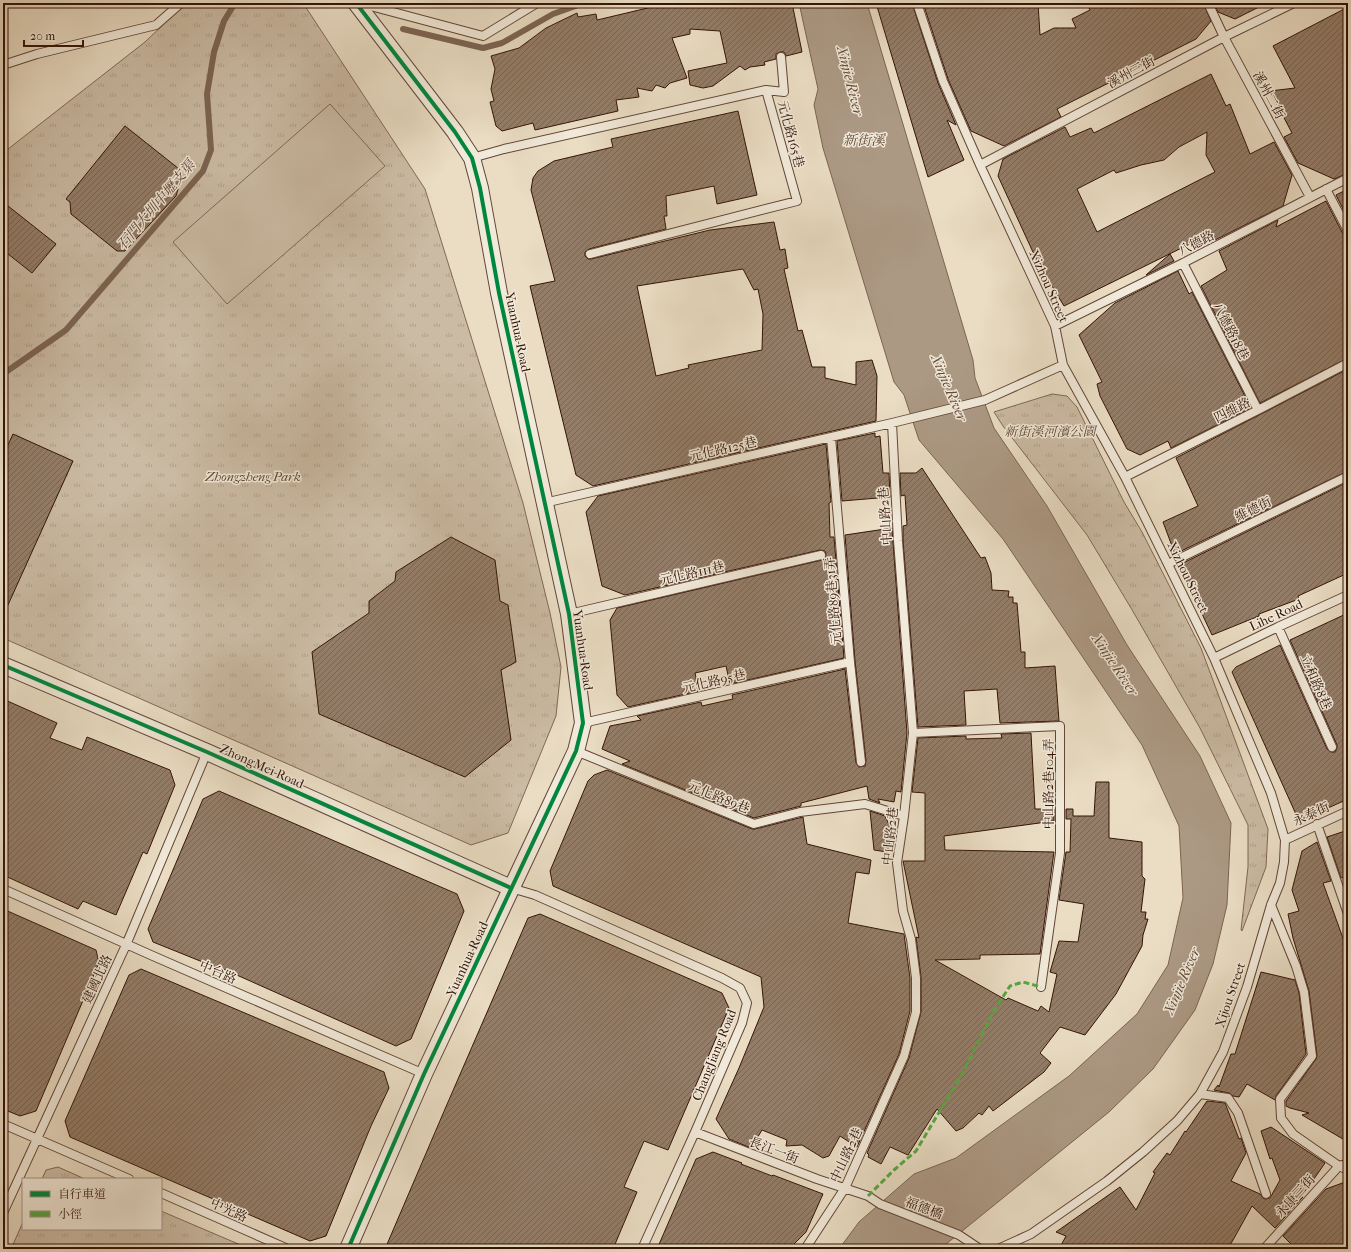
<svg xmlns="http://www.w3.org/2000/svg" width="1351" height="1252" font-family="'IM FELL French Canon','Noto Serif TC',serif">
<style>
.park{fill:url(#park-tufts);stroke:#806856}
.pitch{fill:#cbbba4;stroke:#806856}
.water{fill:#ac9984;stroke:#7c6452}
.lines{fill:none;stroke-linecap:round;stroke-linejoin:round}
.stream{stroke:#7c6452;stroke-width:6}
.building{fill:url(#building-hatch);stroke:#341407;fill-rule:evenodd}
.service-casing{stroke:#624636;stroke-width:10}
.minor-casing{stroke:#624636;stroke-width:18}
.service{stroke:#f1e9d9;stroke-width:8}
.minor{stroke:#f1e9d9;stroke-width:16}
.quiet{stroke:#54a841;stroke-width:3;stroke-dasharray:6 3;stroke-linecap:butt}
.cycleway-casing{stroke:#f1e9d9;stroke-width:6}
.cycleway{stroke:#00873e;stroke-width:4}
.labels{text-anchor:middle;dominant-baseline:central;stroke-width:3;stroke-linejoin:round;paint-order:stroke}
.street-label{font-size:13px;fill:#341407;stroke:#f1e9d9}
.park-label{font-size:13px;font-style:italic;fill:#614636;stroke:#f1e9d9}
.water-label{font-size:14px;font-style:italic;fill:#644939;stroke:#f1e9d9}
</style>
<defs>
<pattern id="park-tufts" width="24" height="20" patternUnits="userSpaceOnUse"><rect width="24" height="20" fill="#cbbba4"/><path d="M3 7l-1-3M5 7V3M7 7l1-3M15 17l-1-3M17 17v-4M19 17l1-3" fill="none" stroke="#afa08c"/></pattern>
<pattern id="building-hatch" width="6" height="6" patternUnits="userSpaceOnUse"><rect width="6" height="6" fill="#937d69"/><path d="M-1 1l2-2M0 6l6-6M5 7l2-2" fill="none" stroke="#796554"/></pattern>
</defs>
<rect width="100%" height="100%" fill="#eaddc4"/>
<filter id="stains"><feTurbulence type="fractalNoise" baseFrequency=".005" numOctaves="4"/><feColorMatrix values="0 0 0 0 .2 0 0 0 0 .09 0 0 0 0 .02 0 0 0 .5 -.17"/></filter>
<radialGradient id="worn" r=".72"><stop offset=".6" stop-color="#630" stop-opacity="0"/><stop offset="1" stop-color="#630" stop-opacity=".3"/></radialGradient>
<path class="park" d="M 186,3 L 303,3 L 425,189 L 523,503 L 550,613 L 561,667 L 556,716 L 508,833 L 471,845 L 3,638 L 3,153 L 145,42 Z
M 1052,394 L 1067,396 L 1077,407 L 1124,502 L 1142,532 L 1201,648 L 1268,829 L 1266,867 L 1242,931 L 1241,930 L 1248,867 L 1248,825 L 1200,728 L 1131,608 L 1087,535 L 1003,426 L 994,412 Z
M 58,1167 L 85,1179 L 42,1179 L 46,1170 Z
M 161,1211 L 250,1249 L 11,1249 L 23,1222 L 23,1229 L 161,1229 Z"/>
<path class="pitch" d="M 330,104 L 385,166 L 227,304 L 173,242 Z"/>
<path class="water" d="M 799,3 L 867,3 L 973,360 L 975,378 L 994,428 L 1047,506 L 1127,645 L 1200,756 L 1231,823 L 1227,905 L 1213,964 L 1195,1010 L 1153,1069 L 1109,1112 L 940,1249 L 839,1249 L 859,1222 L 914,1174 L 956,1158 L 1069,1076 L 1137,1014 L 1168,965 L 1183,898 L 1179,826 L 1142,745 L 1003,539 L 919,440 L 904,395 L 894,382 L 823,148 L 814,105 L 818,89 Z"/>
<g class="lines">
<path class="stream" d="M 403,29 L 483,48 L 502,43 L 553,14 L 584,3
M 3,374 L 66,330 L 203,171 L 211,150 L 207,94 L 214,52 L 224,21 L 235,3"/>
</g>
<path class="building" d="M 655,3 L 792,3 L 802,52 L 786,56 L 784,52 L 780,52 L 776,54 L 776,59 L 764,62 L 765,65 L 750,67 L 745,70 L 740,66 L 713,86 L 703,88 L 690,85 L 688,71 L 727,63 L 720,31 L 690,29 L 690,34 L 672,38 L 687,78 L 670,83 L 665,88 L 656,85 L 652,91 L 637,88 L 639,97 L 616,100 L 618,111 L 535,130 L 533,123 L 502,131 L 496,126 L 490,102 L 494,101 L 491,89 L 495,69 L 491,56 L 519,48 L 546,28 L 577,13 L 578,17 L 596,14 L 597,20 L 656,6 Z
M 876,3 L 912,3 L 938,83 L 956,125 L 947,120 L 964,160 L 928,177 Z
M 923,3 L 1038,3 L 1040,35 L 1054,28 L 1076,28 L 1072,19 L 1090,10 L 1087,3 L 1203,3 L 1211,21 L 1196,39 L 1057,109 L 1061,117 L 1004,146 L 971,131 L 948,79 Z
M 1214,3 L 1267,3 L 1235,19 L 1218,12 Z
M 1348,7 L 1348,173 L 1334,179 L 1298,163 L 1284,137 L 1292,133 L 1270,91 L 1295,88 L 1273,46 Z
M 1211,74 L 1226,106 L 1230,104 L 1250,154 L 1274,142 L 1292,175 L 1283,206 L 1215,240 L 1212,233 L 1064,306 L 1038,263 L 998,176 L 1003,159 L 1065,127 L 1070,137 L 1091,128 L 1094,133 ZM 1207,132 L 1206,155 L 1215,172 L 1097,232 L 1077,189 L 1114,170 L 1116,173 L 1141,165 L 1164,160 L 1179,147 Z
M 738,111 L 757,195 L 717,204 L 714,186 L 666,196 L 667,216 L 664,216 L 666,229 L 589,249 L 585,252 L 585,256 L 588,259 L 591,259 L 710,230 L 774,222 L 780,250 L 785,249 L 788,268 L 784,269 L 798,331 L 802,330 L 812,367 L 825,367 L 825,378 L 856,385 L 856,362 L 872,360 L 877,376 L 876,421 L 593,486 L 576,475 L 530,286 L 555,281 L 531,190 L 533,178 L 538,171 L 554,161 L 613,147 L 611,139 ZM 743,269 L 754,290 L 758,289 L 763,314 L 762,350 L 688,365 L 689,368 L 656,376 L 637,286 Z
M 125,126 L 179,169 L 179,186 L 176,196 L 125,251 L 117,251 L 71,214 L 70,202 L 66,199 Z
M 1348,189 L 1348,219 L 1336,195 Z
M 1326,201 L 1343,234 L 1348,236 L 1348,358 L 1260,403 L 1201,286 L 1227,270 L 1219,251 L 1278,220 L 1276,227 Z
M 3,202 L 56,244 L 32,273 L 3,250 Z
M 1170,254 L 1174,261 L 1146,275 Z
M 1178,271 L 1189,294 L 1192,292 L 1251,408 L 1171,448 L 1168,441 L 1140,455 L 1127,449 L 1100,396 L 1097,384 L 1102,382 L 1079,335 L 1115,303 Z
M 1348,369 L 1348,471 L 1175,554 L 1163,522 L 1198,506 L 1176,458 Z
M 875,433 L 875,437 L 880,436 L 883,473 L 889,473 L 890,497 L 842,501 L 837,441 Z
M 13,434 L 73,461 L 3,616 L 3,456 Z
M 826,444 L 831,502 L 829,503 L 830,537 L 834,537 L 844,658 L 730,684 L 726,666 L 695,673 L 699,691 L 628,707 L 617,695 L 610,620 L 617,608 L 822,560 L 825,559 L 826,554 L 825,551 L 820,550 L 625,595 L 602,586 L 586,512 L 598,496 Z
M 922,468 L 981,558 L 985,557 L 991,573 L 992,590 L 1009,591 L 1008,597 L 1013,597 L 1013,603 L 1017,603 L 1021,652 L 1025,652 L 1025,668 L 1055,666 L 1059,721 L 1000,723 L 997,689 L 964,691 L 966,725 L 918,727 L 903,541 L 903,526 L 907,525 L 905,495 L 901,496 L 900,473 L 916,473 Z
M 1348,482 L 1348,573 L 1298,596 L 1299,599 L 1259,614 L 1259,616 L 1212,635 L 1179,565 Z
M 892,528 L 907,733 L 901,792 L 896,791 L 894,802 L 878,799 L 880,803 L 869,799 L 867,786 L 801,803 L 801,806 L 754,818 L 622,764 L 630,761 L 602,749 L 610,726 L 641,720 L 637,716 L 701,702 L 702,706 L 733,699 L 732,695 L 845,669 L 856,763 L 859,767 L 865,766 L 866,761 L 855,661 L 845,535 Z
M 451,537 L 495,560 L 500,601 L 508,605 L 516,662 L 501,670 L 511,740 L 465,777 L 319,714 L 312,652 L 369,613 L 369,601 L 395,581 L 396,572 Z
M 1348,613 L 1348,799 L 1299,821 L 1232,672 L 1236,667 L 1280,645 L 1327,749 L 1331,752 L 1335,752 L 1337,748 L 1337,745 L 1290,640 Z
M 3,699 L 57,723 L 50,738 L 82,750 L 87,737 L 170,770 L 175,785 L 147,854 L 143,852 L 116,915 L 83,901 L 78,909 L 3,875 Z
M 1031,733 L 1035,809 L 1054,809 L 1054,821 L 944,836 L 945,850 L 1054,852 L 1040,954 L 980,955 L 980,959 L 935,960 L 1006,1000 L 1008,998 L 1038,1011 L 1041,1006 L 1049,1012 L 1057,974 L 1050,972 L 1059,941 L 1078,942 L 1084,904 L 1059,900 L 1066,852 L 1070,852 L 1071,819 L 1066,819 L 1066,809 L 1073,809 L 1073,816 L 1094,816 L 1096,782 L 1109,782 L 1109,838 L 1142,842 L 1142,876 L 1145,879 L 1141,912 L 1146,912 L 1145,919 L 1148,919 L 1143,935 L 1142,946 L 1116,994 L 1085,1035 L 1060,1027 L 1040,1053 L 1051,1063 L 1044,1072 L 993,1111 L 989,1106 L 982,1115 L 979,1113 L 963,1128 L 956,1131 L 937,1109 L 908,1155 L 890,1147 L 881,1164 L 868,1157 L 869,1155 L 867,1153 L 909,1058 L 921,1012 L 921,977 L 916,937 L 919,938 L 903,861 L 925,861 L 925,793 L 912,792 L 918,738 L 966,736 L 966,739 L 1002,738 L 1001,734 Z
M 607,770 L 752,829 L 755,829 L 803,817 L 807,844 L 871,860 L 869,874 L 856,872 L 848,923 L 904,934 L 910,978 L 910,1011 L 899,1054 L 857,1147 L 840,1136 L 829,1156 L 823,1158 L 802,1145 L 786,1146 L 787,1140 L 762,1130 L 751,1148 L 729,1139 L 716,1119 L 739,1068 L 764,1007 L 761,977 L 553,886 L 550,871 L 588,781 L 594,775 Z
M 219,791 L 457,894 L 464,911 L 411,1039 L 396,1046 L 221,968 L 220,969 L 153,942 L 148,929 L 203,799 Z
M 870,811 L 885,816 L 893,833 L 887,852 L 874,850 Z
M 1348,830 L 1348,876 L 1341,878 L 1327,837 Z
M 1317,842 L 1331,881 L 1323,883 L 1348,952 L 1348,1142 L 1302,1115 L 1309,1113 L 1290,1108 L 1286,1106 L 1286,1101 L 1316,1059 L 1317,1056 L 1309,991 L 1293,938 L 1288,914 L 1299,911 L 1292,890 L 1302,851 Z
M 3,909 L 96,950 L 99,963 L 36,1111 L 20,1116 L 3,1109 Z
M 540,914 L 722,993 L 729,1008 L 668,1150 L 644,1141 L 624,1187 L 637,1192 L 613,1249 L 385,1249 L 445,1109 L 528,918 Z
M 141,969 L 384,1072 L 389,1088 L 371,1126 L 326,1236 L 310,1241 L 70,1137 L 65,1121 L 129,975 Z
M 1261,972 L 1295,980 L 1299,993 L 1306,1054 L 1276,1096 L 1275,1100 L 1247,1084 L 1239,1097 L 1233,1096 L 1229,1093 L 1214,1090 L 1218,1085 L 1219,1087 L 1231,1054 L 1235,1054 Z
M 1207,1101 L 1225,1103 L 1239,1139 L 1241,1138 L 1246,1153 L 1231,1181 L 1260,1194 L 1263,1198 L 1265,1199 L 1270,1198 L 1280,1180 L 1272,1158 L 1270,1159 L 1261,1131 L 1271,1127 L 1325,1163 L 1300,1199 L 1303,1197 L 1275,1228 L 1252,1206 L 1228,1249 L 1059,1249 L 1066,1236 L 1056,1232 L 1120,1187 L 1136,1210 L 1155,1173 L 1153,1172 L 1167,1153 L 1170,1155 L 1185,1131 L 1186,1132 Z
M 713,1152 L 742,1163 L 741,1164 L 772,1176 L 773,1175 L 823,1194 L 806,1232 L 789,1249 L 657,1249 L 696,1159 Z
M 1348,1181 L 1348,1249 L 1296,1249 L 1283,1236 L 1326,1189 Z"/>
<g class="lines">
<g class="service-casing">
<path id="service" d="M 359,3 L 483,36 L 537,3
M 917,3 L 943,81 L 980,165 L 1055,326 L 1063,365 L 1125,477 L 1214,658 L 1271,793 L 1285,840 L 1284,862 L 1280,883 L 1271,905 L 1247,987 L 1223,1052 L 1200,1094 L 1177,1121 L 1143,1152 L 1107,1181 L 1031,1234 L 998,1249
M 1208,3 L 1224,37 L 1310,197
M 3,65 L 37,54 L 156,25 L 181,3
M 766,90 L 784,92 L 781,57
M 472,158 L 504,149 L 766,90 L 797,201 L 590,254
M 980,165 L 1224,37 L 1294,3
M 1326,189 L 1348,231
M 1183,263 L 1258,410
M 1055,326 L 1183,263 L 1348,178
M 831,437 L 850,662 L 861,762
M 1125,477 L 1258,410 L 1348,363
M 544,503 L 892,423 L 985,400 L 1063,365
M 1168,564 L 1348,476
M 569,614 L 821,555
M 1278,627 L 1332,747
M 1214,658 L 1278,627 L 1348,595
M 583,723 L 850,662
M 913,733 L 1060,726 L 1060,853 L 1041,987
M 576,751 L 754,824 L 800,812 L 865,804 L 904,816
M 1317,824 L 1348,914
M 1285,840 L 1348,811
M 511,888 L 535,895 L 722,978 L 740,988 L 747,1003 L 742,1023 L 695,1132 L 642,1249
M 3,889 L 153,956 L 424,1074
M 1271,905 L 1296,966 L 1304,992 L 1312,1056 L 1280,1099 L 1281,1118 L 1293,1134 L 1339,1166 L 1348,1170
M 1200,1094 L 1228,1098 L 1238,1113 L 1266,1194
M 3,1124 L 129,1179
M 695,1132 L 817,1179 L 868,1196 L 880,1204 L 959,1235 L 980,1249
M 161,1193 L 288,1249
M 3,1213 L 126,945 L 207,752
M 805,1249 L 845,1188 L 904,1056 L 916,1012 L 916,978 L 911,939 L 903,911 L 897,863 L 904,816 L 913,733 L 898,541 L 892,423
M 1264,1249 L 1339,1166 L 1348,1164"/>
</g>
<g class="minor-casing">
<path id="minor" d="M 3,665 L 207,752 L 511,888
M 348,1249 L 424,1074 L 576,751 L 583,723 L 569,614 L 499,293 L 480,188 L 472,158 L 455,132 L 356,3"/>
</g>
<use href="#service" class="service"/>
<use href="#minor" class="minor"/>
<path class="quiet" d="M 868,1196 L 894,1170 L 916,1151 L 962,1074 L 995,1009 L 1010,986 L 1023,982 L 1041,987"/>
<g class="cycleway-casing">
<path id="cycleway" d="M 3,665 L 207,752 L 511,888
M 348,1249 L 424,1074 L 576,751 L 583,723 L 569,614 L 499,293 L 480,188 L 472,158 L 455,132 L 356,3"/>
</g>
<use href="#cycleway" class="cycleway"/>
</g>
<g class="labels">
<g class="street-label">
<text transform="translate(1131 72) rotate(-28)">溪州三街</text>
<text transform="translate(1269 95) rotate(62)">溪州二街</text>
<text transform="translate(791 134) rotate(75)">元化路165巷</text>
<text transform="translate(1196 243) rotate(-27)">八德路</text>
<text transform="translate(1049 286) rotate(66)">Xizhou Street</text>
<text transform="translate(1231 331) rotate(63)">八德路18巷</text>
<text transform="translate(518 332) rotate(78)">Yuanhua Road</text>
<text transform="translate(1232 410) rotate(-27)">四維路</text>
<text transform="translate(723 449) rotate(-13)">元化路125巷</text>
<text transform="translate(1253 509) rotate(-26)">維德街</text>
<text transform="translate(885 516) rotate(-94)">中山路2巷</text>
<text transform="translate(692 573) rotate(-13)">元化路111巷</text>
<text transform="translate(1188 577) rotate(64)">Xizhou Street</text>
<text transform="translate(833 601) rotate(-95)">元化路89巷31弄</text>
<text transform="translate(1276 615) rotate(-25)">Lihe Road</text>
<text transform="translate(583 650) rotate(82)">Yuanhua Road</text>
<text transform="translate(714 681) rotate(-13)">元化路95巷</text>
<text transform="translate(1316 682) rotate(66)">立和路8巷</text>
<text transform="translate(262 766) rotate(24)">ZhongMei Road</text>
<text transform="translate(1048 784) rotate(-90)">中山路2巷104弄</text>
<text transform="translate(719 797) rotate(22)">元化路89巷</text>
<text transform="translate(1311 814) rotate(-25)">永泰街</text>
<text transform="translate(890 836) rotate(-84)">中山路2巷</text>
<text transform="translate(467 959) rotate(-65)">Yuanhua Road</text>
<text transform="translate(218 972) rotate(23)">中台路</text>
<text transform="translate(97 979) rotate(-65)">建國北路</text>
<text transform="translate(1230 995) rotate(-71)">Xijou Street</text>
<text transform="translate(714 1055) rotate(-68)">ChangJiang Road</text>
<text transform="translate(774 1150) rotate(21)">長江一街</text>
<text transform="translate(846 1155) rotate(-65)">中山路2巷</text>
<text transform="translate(1295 1196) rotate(-48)">永康三街</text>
<text transform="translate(924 1208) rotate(21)">福德橋</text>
<text transform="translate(229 1210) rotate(24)">中光路</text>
</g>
<g class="park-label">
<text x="1050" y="431">新街溪河濱公園</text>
<text x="253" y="476">Zhongzheng Park</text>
</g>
<g class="water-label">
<text transform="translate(850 81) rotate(76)">Xinjie River</text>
<text x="864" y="140">新街溪</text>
<text transform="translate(156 205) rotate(-50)">石門大圳中壢支渠</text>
<text transform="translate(949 388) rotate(67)">Xinjie River</text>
<text transform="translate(1115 665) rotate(56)">Xinjie River</text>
<text transform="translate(1182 981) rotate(-67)">Xinjie River</text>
</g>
</g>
<rect width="1351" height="1252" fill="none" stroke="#eaddc4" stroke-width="16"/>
<rect x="4" y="4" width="1343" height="1244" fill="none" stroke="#341407" stroke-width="2"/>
<rect x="8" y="8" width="1335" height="1236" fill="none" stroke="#341407"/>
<rect x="22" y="1178" width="140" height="52" fill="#f1e9d9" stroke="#a59485"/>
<rect x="30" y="1191" width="20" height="6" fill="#00873e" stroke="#a59485"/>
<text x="58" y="1198" font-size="12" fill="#341407">自行車道</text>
<rect x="30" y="1211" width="20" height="6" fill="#54a841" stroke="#a59485"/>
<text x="58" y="1218" font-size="12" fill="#341407">小徑</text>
<path d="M24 40v6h59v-6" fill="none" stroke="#341407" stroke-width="2"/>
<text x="30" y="40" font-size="12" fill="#341407" stroke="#f1e9d9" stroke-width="3" paint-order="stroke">20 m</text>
<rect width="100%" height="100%" filter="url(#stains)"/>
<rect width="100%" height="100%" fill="url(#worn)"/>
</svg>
